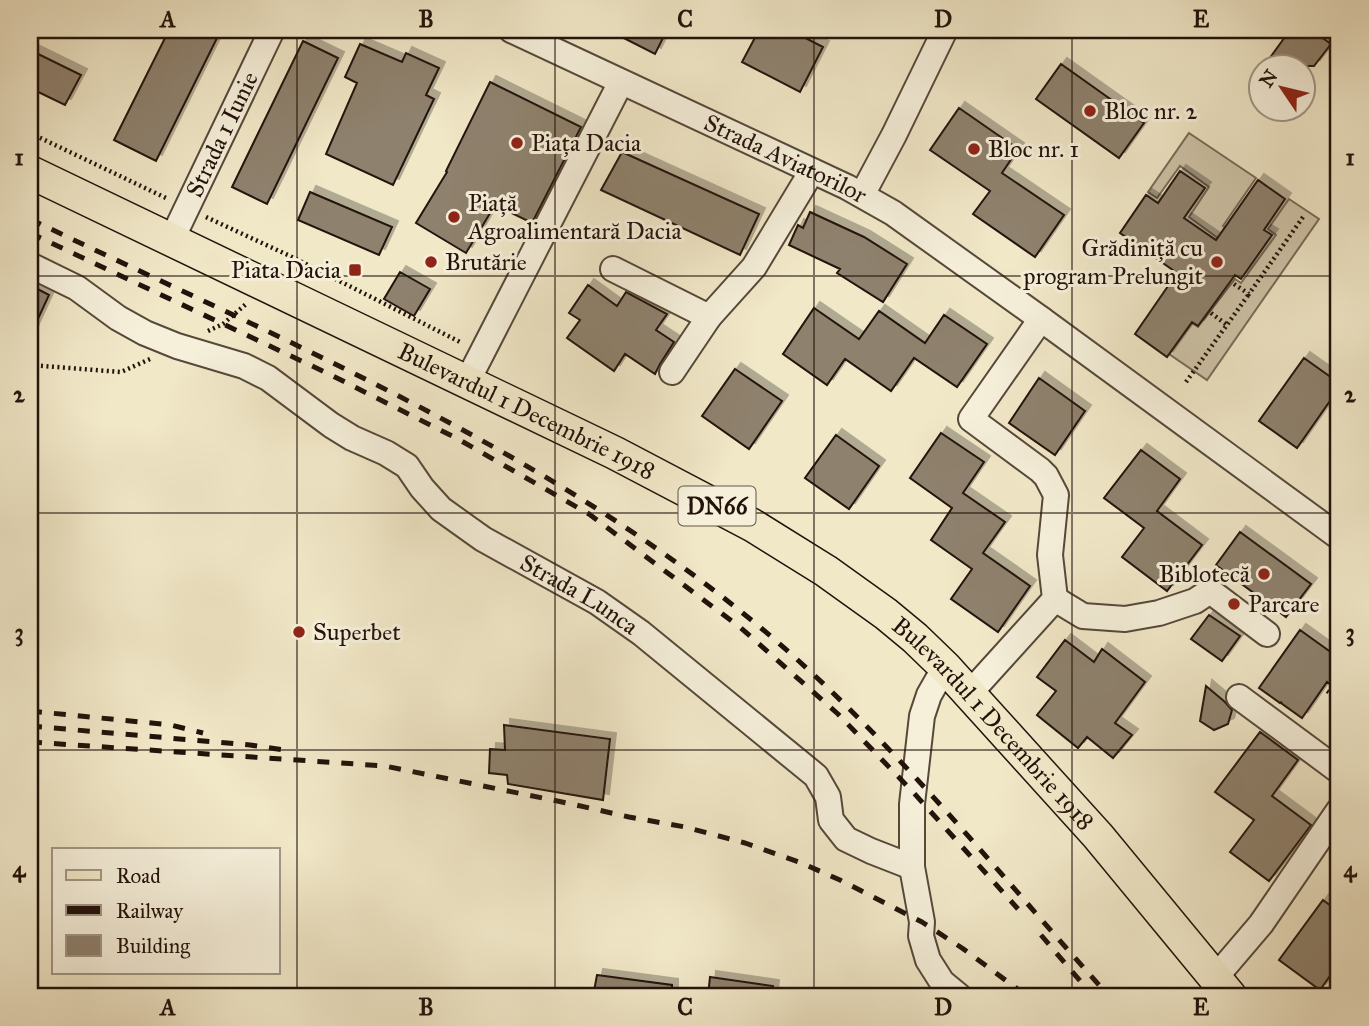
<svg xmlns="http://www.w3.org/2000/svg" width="1369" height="1026" font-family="'IM FELL Great Primer',serif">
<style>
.grass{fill:#cec4a8;stroke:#786b5a;stroke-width:2}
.building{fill:#8e816d;stroke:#23120b;stroke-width:2;filter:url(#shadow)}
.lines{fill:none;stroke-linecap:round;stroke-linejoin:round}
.minor-casing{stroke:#56483a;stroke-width:28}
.major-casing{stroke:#23120b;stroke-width:35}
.path{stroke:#23120b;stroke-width:4.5;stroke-dasharray:2 3.5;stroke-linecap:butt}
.minor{stroke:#f6f0db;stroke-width:24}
.major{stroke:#f1e8c8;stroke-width:32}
.rail{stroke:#23120b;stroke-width:5;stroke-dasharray:12 12;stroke-linecap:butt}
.grid{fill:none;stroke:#23120b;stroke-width:2;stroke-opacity:0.55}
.poi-dot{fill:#8f2418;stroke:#f6f0db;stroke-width:2.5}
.labels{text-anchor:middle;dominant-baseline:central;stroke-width:6;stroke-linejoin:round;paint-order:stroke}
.shield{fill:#f6f0db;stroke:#625549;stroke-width:2}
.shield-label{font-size:23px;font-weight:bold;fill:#23120b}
.poi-label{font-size:24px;fill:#23120b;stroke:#f6f0db;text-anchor:start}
.street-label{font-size:24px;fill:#23120b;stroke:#f6f0db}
.neatline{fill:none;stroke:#23120b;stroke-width:2.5}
.grid-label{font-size:23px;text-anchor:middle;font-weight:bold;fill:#23120b}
</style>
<defs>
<filter id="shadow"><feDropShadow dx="6" dy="-6" stdDeviation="0" flood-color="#0004"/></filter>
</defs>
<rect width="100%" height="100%" fill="#f1e8c8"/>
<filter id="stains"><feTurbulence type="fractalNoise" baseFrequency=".00286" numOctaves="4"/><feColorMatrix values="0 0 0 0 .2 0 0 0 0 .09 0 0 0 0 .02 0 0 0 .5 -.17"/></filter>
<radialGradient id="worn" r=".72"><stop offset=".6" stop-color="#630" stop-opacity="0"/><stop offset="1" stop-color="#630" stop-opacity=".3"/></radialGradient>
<path class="grass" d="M 1189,133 L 1256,178 L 1223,226 L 1230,230 L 1222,241 L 1189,217 L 1209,187 L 1180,166 L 1157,198 L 1148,192 Z
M 1289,199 L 1319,219 L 1207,380 L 1169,354 L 1192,323 L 1198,327 L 1235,279 L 1241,283 L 1276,235 L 1268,229 Z"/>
<path class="building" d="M 169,30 L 221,30 L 156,161 L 114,140 Z
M 608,30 L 667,30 L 655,54 Z
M 759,30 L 790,30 L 823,47 L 800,92 L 742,62 Z
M 1290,30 L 1311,30 L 1331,44 L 1314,66 L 1264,66 Z
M 303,41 L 338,58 L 267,204 L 232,187 Z
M 360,44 L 402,62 L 406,53 L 439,68 L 426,95 L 434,99 L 393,185 L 326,154 L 357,83 L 345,77 Z
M 30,50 L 81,75 L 65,105 L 30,88 Z
M 1061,64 L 1144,123 L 1119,158 L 1036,99 Z
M 490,82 L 581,127 L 532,223 L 495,205 L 466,253 L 416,223 L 447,172 L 446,171 Z
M 959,108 L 1018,149 L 1002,173 L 1064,215 L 1035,257 L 973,214 L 990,191 L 930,150 Z
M 622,152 L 759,214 L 740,255 L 601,190 Z
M 1180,171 L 1205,188 L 1184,218 L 1216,240 L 1258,180 L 1285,199 L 1264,230 L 1272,235 L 1241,279 L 1235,275 L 1198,326 L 1192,322 L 1167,357 L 1135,334 L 1177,273 L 1120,233 L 1146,195 L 1158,203 Z
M 310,192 L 392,227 L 379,255 L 298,220 Z
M 810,212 L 864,237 L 907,264 L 883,302 L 837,273 L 840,269 L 789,245 L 798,225 L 803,228 Z
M 400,272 L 430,289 L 414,316 L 384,299 Z
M 30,285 L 49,295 L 30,336 Z
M 588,285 L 617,306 L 626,292 L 667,314 L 656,330 L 674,342 L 660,364 L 655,374 L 625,354 L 614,371 L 567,338 L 580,320 L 569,313 Z
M 814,308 L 859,339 L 879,311 L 925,343 L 944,315 L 987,344 L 957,387 L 914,358 L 891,391 L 845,359 L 827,385 L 783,354 Z
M 1304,358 L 1339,383 L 1339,388 L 1297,448 L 1259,421 Z
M 735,369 L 782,401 L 749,449 L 702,416 Z
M 1039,378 L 1085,411 L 1055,455 L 1009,423 Z
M 941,433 L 984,462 L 963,493 L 1005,522 L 983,553 L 1030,586 L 998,632 L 951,599 L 972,569 L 931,540 L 952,508 L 910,478 Z
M 836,435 L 879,466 L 849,509 L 805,478 Z
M 1141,450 L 1180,479 L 1157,511 L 1202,545 L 1167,591 L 1122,557 L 1144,528 L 1104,498 Z
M 1240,532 L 1311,584 L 1286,617 L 1216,565 Z
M 1209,615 L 1240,636 L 1222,661 L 1191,639 Z
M 1300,630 L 1339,658 L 1339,691 L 1327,682 L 1302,718 L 1281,703 L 1282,702 L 1280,703 L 1259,688 Z
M 1065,640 L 1094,662 L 1102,649 L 1145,682 L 1115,723 L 1132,735 L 1113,758 L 1087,737 L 1078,748 L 1037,715 L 1056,691 L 1037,677 Z
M 1206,686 L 1225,702 L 1232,710 L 1228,724 L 1214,730 L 1200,721 Z
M 504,725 L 610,739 L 603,800 L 508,784 L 507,775 L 489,773 L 490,749 L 505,750 Z
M 1260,732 L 1298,760 L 1272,796 L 1311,825 L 1269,881 L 1230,852 L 1254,820 L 1215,792 Z
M 1323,900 L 1339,912 L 1339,963 L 1320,990 L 1279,960 Z
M 597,975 L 672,985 L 672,996 L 593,996 Z
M 710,977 L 773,986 L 772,996 L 708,996 Z"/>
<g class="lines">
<g class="minor-casing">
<g id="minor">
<path id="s1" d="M 511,30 L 847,187 L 893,213 L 1041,319 L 1339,537"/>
<path d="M 862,195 L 894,135 L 945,30"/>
<path id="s2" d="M 172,239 L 272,30"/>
<path id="s3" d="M 30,265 L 77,288 L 118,318 L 145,333 L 177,346 L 244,366 L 268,378 L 331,425 L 352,438 L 386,453 L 407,466 L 422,488 L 441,509 L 483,539 L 597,602 L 641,633 L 816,776 L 828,797 L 831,820 L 846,839 L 871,851 L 912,867 L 912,804 L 922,716 L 929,695 L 945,667"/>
<path d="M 613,269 L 709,317 L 672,372"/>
<path d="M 709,317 L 754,267 L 812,171"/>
<path d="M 467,382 L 621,82"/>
<path d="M 1055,599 L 1083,616 L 1125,619 L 1159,613 L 1195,601 L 1210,591 L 1267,634"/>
<path d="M 969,694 L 1055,599 L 1050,555 L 1056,495 L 1046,476 L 1040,470 L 971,419 L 1041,319"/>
<path d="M 1239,697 L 1339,771"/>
<path d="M 912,867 L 922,922 L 921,936 L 928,960 L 942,982 L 959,996"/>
<path d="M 1215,978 L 1261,924 L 1339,810"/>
</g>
</g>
<g class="major-casing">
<g id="major">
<path id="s4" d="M 30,172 L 615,453 L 752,525 L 826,571 L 886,614 L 915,638 L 945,667 L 1098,836 L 1230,996"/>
</g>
</g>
<path class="path" d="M 30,133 L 166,198
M 206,217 L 290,256 L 462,343
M 1234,284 L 1249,294 L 1303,217
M 1211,313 L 1227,325
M 208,331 L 223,324 L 246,304
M 30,365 L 121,372 L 150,359
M 1186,382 L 1249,294
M 1327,691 L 1339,699"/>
<use href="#minor" class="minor"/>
<use href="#major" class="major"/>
<path class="rail" d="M 30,219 C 281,340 544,447 761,628 C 891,737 996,871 1109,996
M 30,233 L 327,373 L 458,439 L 589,514 L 741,628 L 838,714 L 913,792 L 1018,909
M 30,711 L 171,725 L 203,733
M 30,726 L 250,745 L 284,750
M 30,742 L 385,766 L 572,804 L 629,817 L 685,827 L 745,843 L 799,862 L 840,880 L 922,922 L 962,948 L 1027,996
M 1041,935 L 1093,996"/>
</g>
<path class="grid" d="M 297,30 L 297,996M 555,30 L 555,996M 814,30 L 814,996M 1072,30 L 1072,996M 30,276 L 1339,276M 30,513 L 1339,513M 30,750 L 1339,750"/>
<g class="poi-dot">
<circle cx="1090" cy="111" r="7"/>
<circle cx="517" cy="143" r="7"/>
<circle cx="974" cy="149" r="7"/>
<circle cx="454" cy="217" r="7"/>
<circle cx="431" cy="262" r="7"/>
<circle cx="1217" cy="262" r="7"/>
<rect x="348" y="263" width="14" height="14" rx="3.5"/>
<circle cx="1264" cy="574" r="7"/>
<circle cx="1234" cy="604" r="7"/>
<circle cx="299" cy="632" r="7"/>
</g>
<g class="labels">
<rect class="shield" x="678.5" y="486.5" width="77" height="39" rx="5"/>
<g class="shield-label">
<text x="717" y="506">DN66</text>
</g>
<g class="poi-label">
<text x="1104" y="111">Bloc nr. 2</text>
<text x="531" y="143">Piața Dacia</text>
<text x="988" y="149">Bloc nr. 1</text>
<text x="468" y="203">Piață<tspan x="468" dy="28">Agroalimentară Dacia</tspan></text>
<text x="1203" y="248" text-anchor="end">Grădiniță cu<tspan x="1203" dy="28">program Prelungit</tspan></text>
<text x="445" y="262">Brutărie</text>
<text x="341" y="270" text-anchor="end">Piata Dacia</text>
<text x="1250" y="574" text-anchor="end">Biblotecă</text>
<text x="1248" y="604">Parcare</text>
<text x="313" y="632">Superbet</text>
</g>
<g class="street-label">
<text stroke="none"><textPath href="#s2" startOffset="116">Strada 1 Iunie</textPath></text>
<text stroke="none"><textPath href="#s1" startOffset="303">Strada Aviatorilor</textPath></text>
<text stroke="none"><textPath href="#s4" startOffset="551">Bulevardul 1 Decembrie 1918</textPath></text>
<text stroke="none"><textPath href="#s3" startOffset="648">Strada Lunca</textPath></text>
<text stroke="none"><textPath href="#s4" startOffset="1118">Bulevardul 1 Decembrie 1918</textPath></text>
</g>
</g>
<rect width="1369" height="1026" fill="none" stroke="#f1e8c8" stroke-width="77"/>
<rect x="52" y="848" width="228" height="126" fill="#f6f0db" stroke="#a29788" stroke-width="2"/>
<rect x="66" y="870" width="35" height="10" fill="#f1e8c8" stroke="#a29788" stroke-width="2"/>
<text x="116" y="883" font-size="21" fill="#23120b">Road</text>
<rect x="66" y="905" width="35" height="10" fill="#23120b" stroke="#a29788" stroke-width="2"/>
<text x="116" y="918" font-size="21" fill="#23120b">Railway</text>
<rect x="66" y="935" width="35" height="21" fill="#8e816d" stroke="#a29788" stroke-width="2"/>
<text x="116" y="953" font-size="21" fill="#23120b">Building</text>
<g transform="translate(1282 88) rotate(305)"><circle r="33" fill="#f6f0db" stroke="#a29788" stroke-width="2"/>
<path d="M0-5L12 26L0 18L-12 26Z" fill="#8f2418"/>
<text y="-10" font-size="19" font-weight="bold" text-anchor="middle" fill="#23120b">N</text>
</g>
<rect x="38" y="38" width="1292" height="950" class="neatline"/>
<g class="grid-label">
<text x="168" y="27">A</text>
<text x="426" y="27">B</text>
<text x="685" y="27">C</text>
<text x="943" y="27">D</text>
<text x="1201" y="27">E</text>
<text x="19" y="165">1</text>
<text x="1350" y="165">1</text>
<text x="19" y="402">2</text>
<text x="1350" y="402">2</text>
<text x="19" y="640">3</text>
<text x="1350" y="640">3</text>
<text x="19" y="877">4</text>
<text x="1350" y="877">4</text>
<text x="168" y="1015">A</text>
<text x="426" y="1015">B</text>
<text x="685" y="1015">C</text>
<text x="943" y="1015">D</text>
<text x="1201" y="1015">E</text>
</g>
<rect width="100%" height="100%" filter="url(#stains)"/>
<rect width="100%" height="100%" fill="url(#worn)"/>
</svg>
